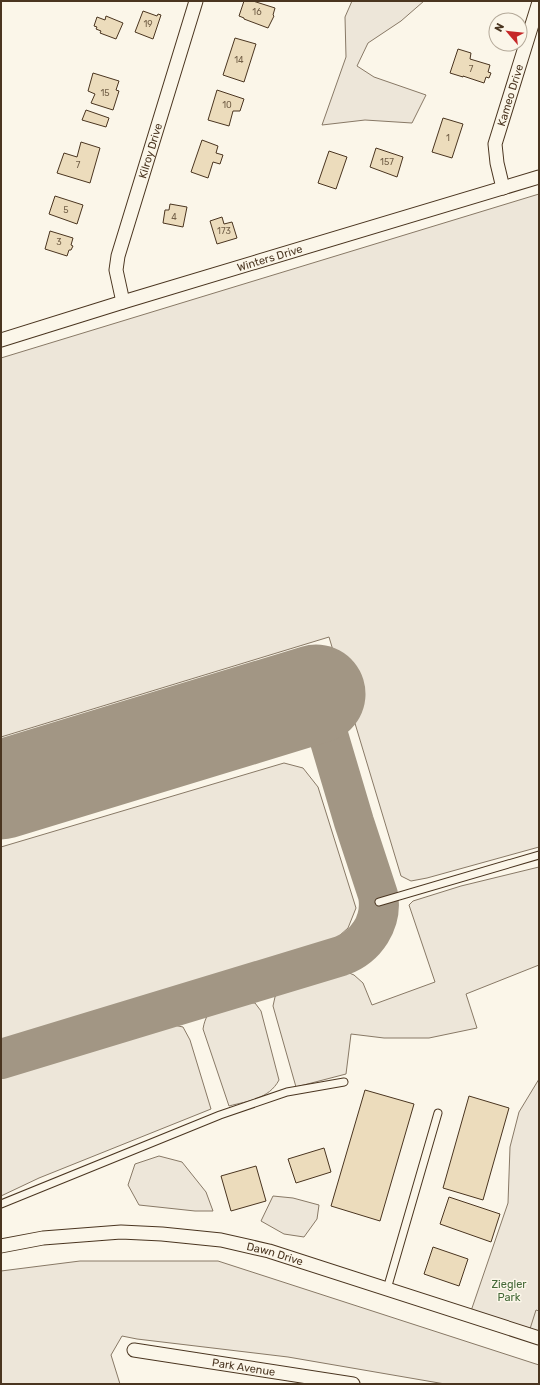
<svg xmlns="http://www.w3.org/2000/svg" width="540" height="1385" font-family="Rubik,sans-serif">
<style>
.green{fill:#ede6d9;stroke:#887966}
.parking{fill:#ede7d9;stroke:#887966}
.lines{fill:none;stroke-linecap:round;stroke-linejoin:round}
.taxiway{stroke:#a29684;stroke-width:40}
.runway{stroke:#a29684;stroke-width:99}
.building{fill:#ecdcbc;stroke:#4a3520}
.service-casing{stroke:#4a3520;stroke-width:9}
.minor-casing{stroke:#4a3520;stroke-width:15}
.service{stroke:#fbf6e9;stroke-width:7}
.minor{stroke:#fbf6e9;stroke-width:13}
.labels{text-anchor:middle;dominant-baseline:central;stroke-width:3;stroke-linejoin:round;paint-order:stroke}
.number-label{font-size:9px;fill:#725f47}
.street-label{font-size:11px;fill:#4a3520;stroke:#fbf6e9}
.park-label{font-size:11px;fill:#436837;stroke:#fbf6e9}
</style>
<rect width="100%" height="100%" fill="#fbf6e9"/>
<path class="green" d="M 352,1 L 424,1 L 401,21 L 368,43 L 357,66 L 374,77 L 426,95 L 412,123 L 365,120 L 322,125 L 346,57 L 345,17 Z
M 539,194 L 539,847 L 427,878 L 411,881 L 401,876 L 329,637 L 1,737 L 1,358 Z
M 284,763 L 303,768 L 318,787 L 356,908 L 348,928 L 329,945 L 1,1045 L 1,847 Z
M 539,867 L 539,965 L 466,994 L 477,1028 L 429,1038 L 384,1038 L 351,1034 L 346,1074 L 296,1087 L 273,1006 L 275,997 L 284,987 L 342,970 L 354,975 L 363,983 L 372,1005 L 435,982 L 409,905 L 413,901 L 461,886 Z
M 240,1002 L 255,1003 L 261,1011 L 279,1080 C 269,1099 248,1101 229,1106 L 203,1029 C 207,1005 220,1007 240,1002 Z
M 169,1024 L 183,1027 L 190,1040 L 211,1109 L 39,1178 L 1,1196 L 1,1075 Z
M 539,1079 L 539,1332 L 471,1311 L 508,1203 L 510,1147 L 519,1112 Z
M 159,1156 L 182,1162 L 206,1192 L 213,1211 L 195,1211 L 139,1205 L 128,1185 L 135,1164 Z
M 273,1196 L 293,1198 L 319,1205 L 317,1219 L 304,1237 L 284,1234 L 261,1221 Z
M 80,1261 L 218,1261 L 539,1365 L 539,1384 L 445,1384 L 288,1357 L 137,1339 L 122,1336 L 111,1355 L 120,1384 L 1,1384 L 1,1271 Z"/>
<path class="parking" d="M 536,1310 L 539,1311 L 539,1336 L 529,1332 Z"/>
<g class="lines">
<path class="taxiway" d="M 1,1059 L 341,956 C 366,947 383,922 378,895 L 354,822 L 316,694"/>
<path class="runway" d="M 1,790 L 316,694"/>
</g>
<path class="building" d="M 244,1 L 253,1 L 275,8 L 273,15 L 274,16 L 268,28 L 244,19 L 244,18 L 239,16 Z
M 143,11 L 157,16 L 158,14 L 161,15 L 153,39 L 135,32 Z
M 106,16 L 123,23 L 116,39 L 100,33 L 101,31 L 96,29 L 97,27 L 94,26 L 97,17 L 105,20 Z
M 235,38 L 256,44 L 244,82 L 223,75 Z
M 458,49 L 471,53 L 470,59 L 490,65 L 488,72 L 491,73 L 489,78 L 486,77 L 484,83 L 463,76 L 463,77 L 450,73 Z
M 93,73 L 119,81 L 116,90 L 119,91 L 113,110 L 91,103 L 95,94 L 88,91 Z
M 217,90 L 244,99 L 240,111 L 233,111 L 229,126 L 208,120 Z
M 86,110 L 109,118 L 106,127 L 82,120 Z
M 443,118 L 463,124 L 452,158 L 432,152 Z
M 202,140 L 218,146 L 216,153 L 223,155 L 220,164 L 213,162 L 208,178 L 191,172 Z
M 81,142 L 100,148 L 90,183 L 57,173 L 64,153 L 77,157 Z
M 376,148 L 403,157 L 397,177 L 370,167 Z
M 329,151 L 347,157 L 336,189 L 318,183 Z
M 55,196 L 83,205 L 77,224 L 49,214 Z
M 170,204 L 187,207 L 183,227 L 163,223 L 165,210 L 169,210 Z
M 222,217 L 224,224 L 232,222 L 237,238 L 217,244 L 210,221 Z
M 50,231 L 73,238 L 71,245 L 73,246 L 71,250 L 69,250 L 67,256 L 45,249 Z
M 365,1090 L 414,1104 L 380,1221 L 331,1206 Z
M 469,1096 L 509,1108 L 483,1200 L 443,1188 Z
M 324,1148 L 331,1172 L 296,1183 L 288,1159 Z
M 256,1166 L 266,1201 L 231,1211 L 221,1176 Z
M 449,1197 L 500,1214 L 491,1242 L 440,1224 Z
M 433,1247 L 468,1259 L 459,1286 L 424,1274 Z"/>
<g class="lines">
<g class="service-casing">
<path id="service" d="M 379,902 L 539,855
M 1,1204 L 220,1115 L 287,1092 L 344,1082
M 387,1289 L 438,1113"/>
</g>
<g class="minor-casing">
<g id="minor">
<path id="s1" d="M 503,188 L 497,163 L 495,144 L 539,2"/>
<path id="s2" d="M 123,302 L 116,270 L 118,256 L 196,1"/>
<path id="s3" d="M 1,340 L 123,302 L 539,177"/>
<path id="s4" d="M 1,1246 L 43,1238 L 121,1232 L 162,1234 L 221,1240 L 269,1251 L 539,1338"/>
<path id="s5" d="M 134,1350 L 353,1384"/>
</g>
</g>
<use href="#service" class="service"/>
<use href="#minor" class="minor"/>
</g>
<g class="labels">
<g class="number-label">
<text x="257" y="12">16</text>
<text x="148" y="24">19</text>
<text x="239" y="60">14</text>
<text x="471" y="69">7</text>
<text x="105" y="93">15</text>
<text x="227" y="105">10</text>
<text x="448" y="138">1</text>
<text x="387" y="162">157</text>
<text x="78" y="165">7</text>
<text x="66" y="210">5</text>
<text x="174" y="217">4</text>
<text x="224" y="231">173</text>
<text x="59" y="242">3</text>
</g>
<g class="street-label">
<text stroke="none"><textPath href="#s1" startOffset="96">Kameo Drive</textPath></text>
<text stroke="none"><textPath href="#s2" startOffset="157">Kilroy Drive</textPath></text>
<text stroke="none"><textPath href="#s3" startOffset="281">Winters Drive</textPath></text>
<text stroke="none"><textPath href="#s4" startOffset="277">Dawn Drive</textPath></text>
<text stroke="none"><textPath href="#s5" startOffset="111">Park Avenue</textPath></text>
</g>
<g class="park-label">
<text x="509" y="1284">Ziegler<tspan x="509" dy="13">Park</tspan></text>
</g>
</g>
<rect width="540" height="1385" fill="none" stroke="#4a3520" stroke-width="4"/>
<g transform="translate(508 32) rotate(298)"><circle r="19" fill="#fbf6e9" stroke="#b4a999"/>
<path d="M0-3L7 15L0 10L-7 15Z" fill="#c62828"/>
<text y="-6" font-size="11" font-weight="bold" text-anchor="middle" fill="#4a3520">N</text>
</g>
</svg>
